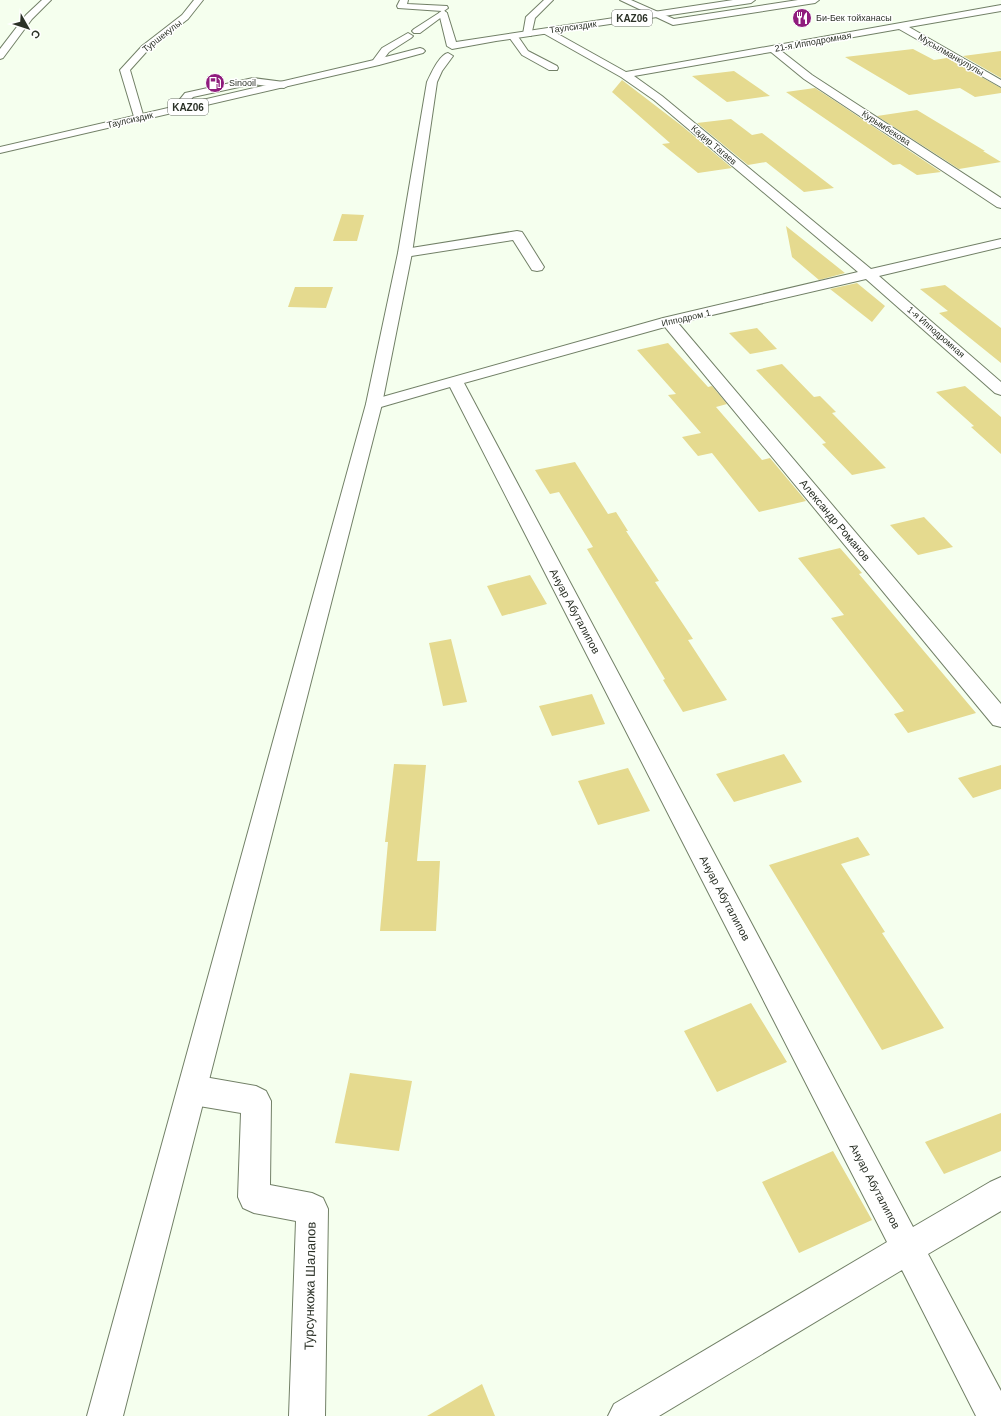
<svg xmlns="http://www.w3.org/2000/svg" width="1001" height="1416" font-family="Helvetica,sans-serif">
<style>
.building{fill:#e5da8f}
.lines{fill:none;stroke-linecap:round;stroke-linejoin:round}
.minor-casing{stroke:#728067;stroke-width:2}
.major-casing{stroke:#728067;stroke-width:2}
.minor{fill:#fff;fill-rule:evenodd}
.major{fill:#fff;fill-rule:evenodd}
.labels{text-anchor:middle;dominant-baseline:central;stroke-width:3;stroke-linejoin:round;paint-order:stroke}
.far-poi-label{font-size:9px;fill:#2b3127;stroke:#fff;text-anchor:start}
.far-street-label{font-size:9px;fill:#2b3127;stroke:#fff}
.shield{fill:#fff;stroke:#6b6f68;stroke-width:1}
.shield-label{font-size:10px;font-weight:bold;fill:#2b3127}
.street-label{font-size:11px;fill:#2b3127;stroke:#fff}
.near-street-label{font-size:13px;fill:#2b3127;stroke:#fff}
</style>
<rect width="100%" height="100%" fill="#f5ffee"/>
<path class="building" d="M 913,49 L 934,60 L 947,58 L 1001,88 L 1001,93 L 975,97 L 960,88 L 909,95 L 845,57 Z
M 1001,51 L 1001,78 L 963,56 Z
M 734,71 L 770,96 L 727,102 L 692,76 Z
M 622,80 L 682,126 L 732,168 L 698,173 L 662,144 L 670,143 L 612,92 Z
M 815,88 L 835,101 L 941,172 L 917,175 L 900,164 L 893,165 L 786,92 Z
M 917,110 L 985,151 L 983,151 L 1001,162 L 959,169 L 877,116 Z
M 731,119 L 752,135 L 762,133 L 834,188 L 804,192 L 766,162 L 748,165 L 697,123 Z
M 342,214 L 364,215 L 357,241 L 333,241 Z
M 786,226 L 845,273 L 819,280 L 792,257 Z
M 857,283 L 885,306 L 872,322 L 830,289 Z
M 945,285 L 1001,328 L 1001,363 L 939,313 L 948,311 L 920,289 Z
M 295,287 L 333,287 L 326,308 L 288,307 Z
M 757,328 L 777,349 L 750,354 L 729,333 Z
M 668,343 L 708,387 L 712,386 L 727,404 L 716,407 L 762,460 L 770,458 L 806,501 L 759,512 L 712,453 L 698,456 L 682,437 L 701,433 L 668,395 L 676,394 L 637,350 Z
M 782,364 L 814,397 L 820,396 L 836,412 L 832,413 L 886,468 L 852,475 L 822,444 L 826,443 L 756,370 Z
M 965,386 L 1001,417 L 1001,454 L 971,427 L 974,426 L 936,392 Z
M 575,462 L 608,514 L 616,512 L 628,531 L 626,531 L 659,581 L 655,582 L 693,639 L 688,640 L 727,700 L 683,712 L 663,680 L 665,679 L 587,549 L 593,547 L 559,492 L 550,494 L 535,470 Z
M 924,517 L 953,547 L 918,555 L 890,525 Z
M 840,548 L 862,573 L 859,574 L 976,713 L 908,733 L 894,714 L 904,711 L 831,618 L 844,615 L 798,558 Z
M 530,575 L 547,604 L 502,616 L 487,586 Z
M 451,639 L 467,702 L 443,706 L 429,643 Z
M 592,694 L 605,724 L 552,736 L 539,706 Z
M 784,754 L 802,782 L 734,802 L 716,774 Z
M 394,764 L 426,765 L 417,861 L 440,861 L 436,931 L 380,931 L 388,842 L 385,842 Z
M 1001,765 L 1001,789 L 973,798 L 958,778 Z
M 628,768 L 650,811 L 598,825 L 578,781 Z
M 858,837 L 870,855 L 841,864 L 885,932 L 882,933 L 944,1028 L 882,1050 L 769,865 Z
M 751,1003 L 787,1062 L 717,1092 L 684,1031 Z
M 350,1073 L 412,1081 L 399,1151 L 335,1143 Z
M 1001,1113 L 1001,1151 L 944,1174 L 925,1142 Z
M 833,1151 L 872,1220 L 799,1253 L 762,1182 Z
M 482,1384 L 495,1416 L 427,1416 Z"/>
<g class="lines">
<g class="minor-casing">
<path id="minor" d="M 42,0 L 51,0 L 32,19 L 3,58 L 0,59 L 0,49 L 26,15 Z
M 194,0 L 203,0 L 188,19 L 148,50 L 130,70 L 144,118 L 143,120 L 135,120 L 120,70 L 142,46 L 182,15 Z
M 400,0 L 408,0 L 407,4 L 447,6 L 448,8 L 444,11 L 447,13 L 420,33 L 414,33 L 412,31 L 414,29 L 442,11 L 398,8 L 397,6 Z
M 544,0 L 553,0 L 535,18 L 531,36 L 525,36 L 523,34 L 526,17 Z
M 620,0 L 631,0 L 674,19 L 798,0 L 819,0 L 815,3 L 673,25 Z
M 1001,5 L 1001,11 L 909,27 L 1001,80 L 1001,87 L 899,29 L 780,50 L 812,75 L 1001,198 L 1001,208 L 997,207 L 804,79 L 771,52 L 634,76 L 662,96 L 871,269 L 1001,239 L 1001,247 L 879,276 L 1001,382 L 1001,395 L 995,393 L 866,279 L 678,323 L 1001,704 L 1001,727 L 993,725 L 665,327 L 464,383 L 913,1227 L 990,1182 L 1001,1177 L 1001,1211 L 928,1254 L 1001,1391 L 1001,1416 L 976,1416 L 902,1270 L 659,1416 L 608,1416 L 614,1404 L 887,1242 L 450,387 L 374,409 L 368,407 L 366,404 L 368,401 L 663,318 L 858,272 L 654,100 L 621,77 L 543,33 L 541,31 L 543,29 L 549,29 L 626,72 Z
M 408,33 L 413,36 L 411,38 L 389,52 L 379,65 L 373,65 L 371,63 L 382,48 Z
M 514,34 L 517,35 L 528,51 L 557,66 L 558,68 L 557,70 L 549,70 L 522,55 L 509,37 Z
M 253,78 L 284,82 L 289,85 L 284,88 L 253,84 L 193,97 L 181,111 L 177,112 L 172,109 L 185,93 Z
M 517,231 L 522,232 L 524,235 L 544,267 L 542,270 L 537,271 L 532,270 L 513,240 L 405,257 L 400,256 L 398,253 L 400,250 L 405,249 Z
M 193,1075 L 256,1086 L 266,1091 L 271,1101 L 270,1185 L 312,1193 L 323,1198 L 328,1209 L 325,1416 L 289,1416 L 296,1221 L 254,1213 L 243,1208 L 238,1197 L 241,1113 L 193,1105 L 183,1100 L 178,1090 L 183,1080 Z"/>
</g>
<g class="major-casing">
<path id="major" d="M 733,0 L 755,0 L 751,3 L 496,41 L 452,49 L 447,46 L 439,13 L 443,10 L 447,13 L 456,42 Z
M 420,48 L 423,49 L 425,51 L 423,53 L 379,65 L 0,153 L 0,147 L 374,60 Z
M 448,53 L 453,56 L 442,71 L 437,82 L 412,253 L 382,404 L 123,1416 L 87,1416 L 366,404 L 398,253 L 427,82 C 431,74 439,55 448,53 Z"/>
</g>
<use href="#minor" class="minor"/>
<use href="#major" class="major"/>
</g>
<defs>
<g id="restaurant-disc" transform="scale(1)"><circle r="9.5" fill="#8f1c7d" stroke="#fff"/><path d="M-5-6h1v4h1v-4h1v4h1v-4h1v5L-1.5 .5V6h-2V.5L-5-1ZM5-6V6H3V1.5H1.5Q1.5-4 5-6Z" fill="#fff"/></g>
<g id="fuel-disc" transform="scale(1)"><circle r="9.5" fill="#8f1c7d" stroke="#fff"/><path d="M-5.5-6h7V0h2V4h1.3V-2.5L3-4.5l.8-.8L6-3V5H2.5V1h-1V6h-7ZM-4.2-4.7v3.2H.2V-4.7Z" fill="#fff"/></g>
</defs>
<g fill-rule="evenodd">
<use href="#restaurant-disc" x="802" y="18"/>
<use href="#fuel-disc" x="215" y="83"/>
</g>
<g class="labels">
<g class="far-poi-label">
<text x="816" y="18">Би-Бек тойханасы</text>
<text x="229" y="83">Sinooil</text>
</g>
<g class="far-street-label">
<text transform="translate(573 27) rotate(-8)">Таулсиздик</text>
<text transform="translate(162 36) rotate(-38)">Туршекулы</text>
<text transform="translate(813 42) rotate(-10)">21-я Ипподромная</text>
<text transform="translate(951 55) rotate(30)">Мусылманкулулы</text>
<text transform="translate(130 120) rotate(-13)">Таулсиздик</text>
<text transform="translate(886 128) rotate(33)">Курымбекова</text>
<text transform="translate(714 145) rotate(40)">Кадир Тагаев</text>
<text transform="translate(686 318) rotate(-13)">Ипподром 1</text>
<text transform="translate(936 332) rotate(41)">1-я Ипподромная</text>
</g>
<g class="shield">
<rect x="612" y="10" width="40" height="16" rx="3"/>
<rect x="168" y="99" width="40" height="16" rx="3"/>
</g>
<g class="shield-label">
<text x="632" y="18">KAZ06</text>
<text x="188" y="107">KAZ06</text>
</g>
<g class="street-label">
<text transform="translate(835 520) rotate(50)">Александр Романов</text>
<text transform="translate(575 611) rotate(62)">Ануар Абуталипов</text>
<text transform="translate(725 898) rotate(62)">Ануар Абуталипов</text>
<text transform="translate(875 1186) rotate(62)">Ануар Абуталипов</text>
</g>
<g class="near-street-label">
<text transform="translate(310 1286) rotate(-89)">Турсункожа Шалапов</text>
</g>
</g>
<g transform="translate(28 28) rotate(129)" stroke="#ffffff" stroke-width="3" paint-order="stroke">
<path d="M0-3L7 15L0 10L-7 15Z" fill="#2b3127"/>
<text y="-6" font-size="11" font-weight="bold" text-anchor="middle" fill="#2b3127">С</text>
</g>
</svg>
